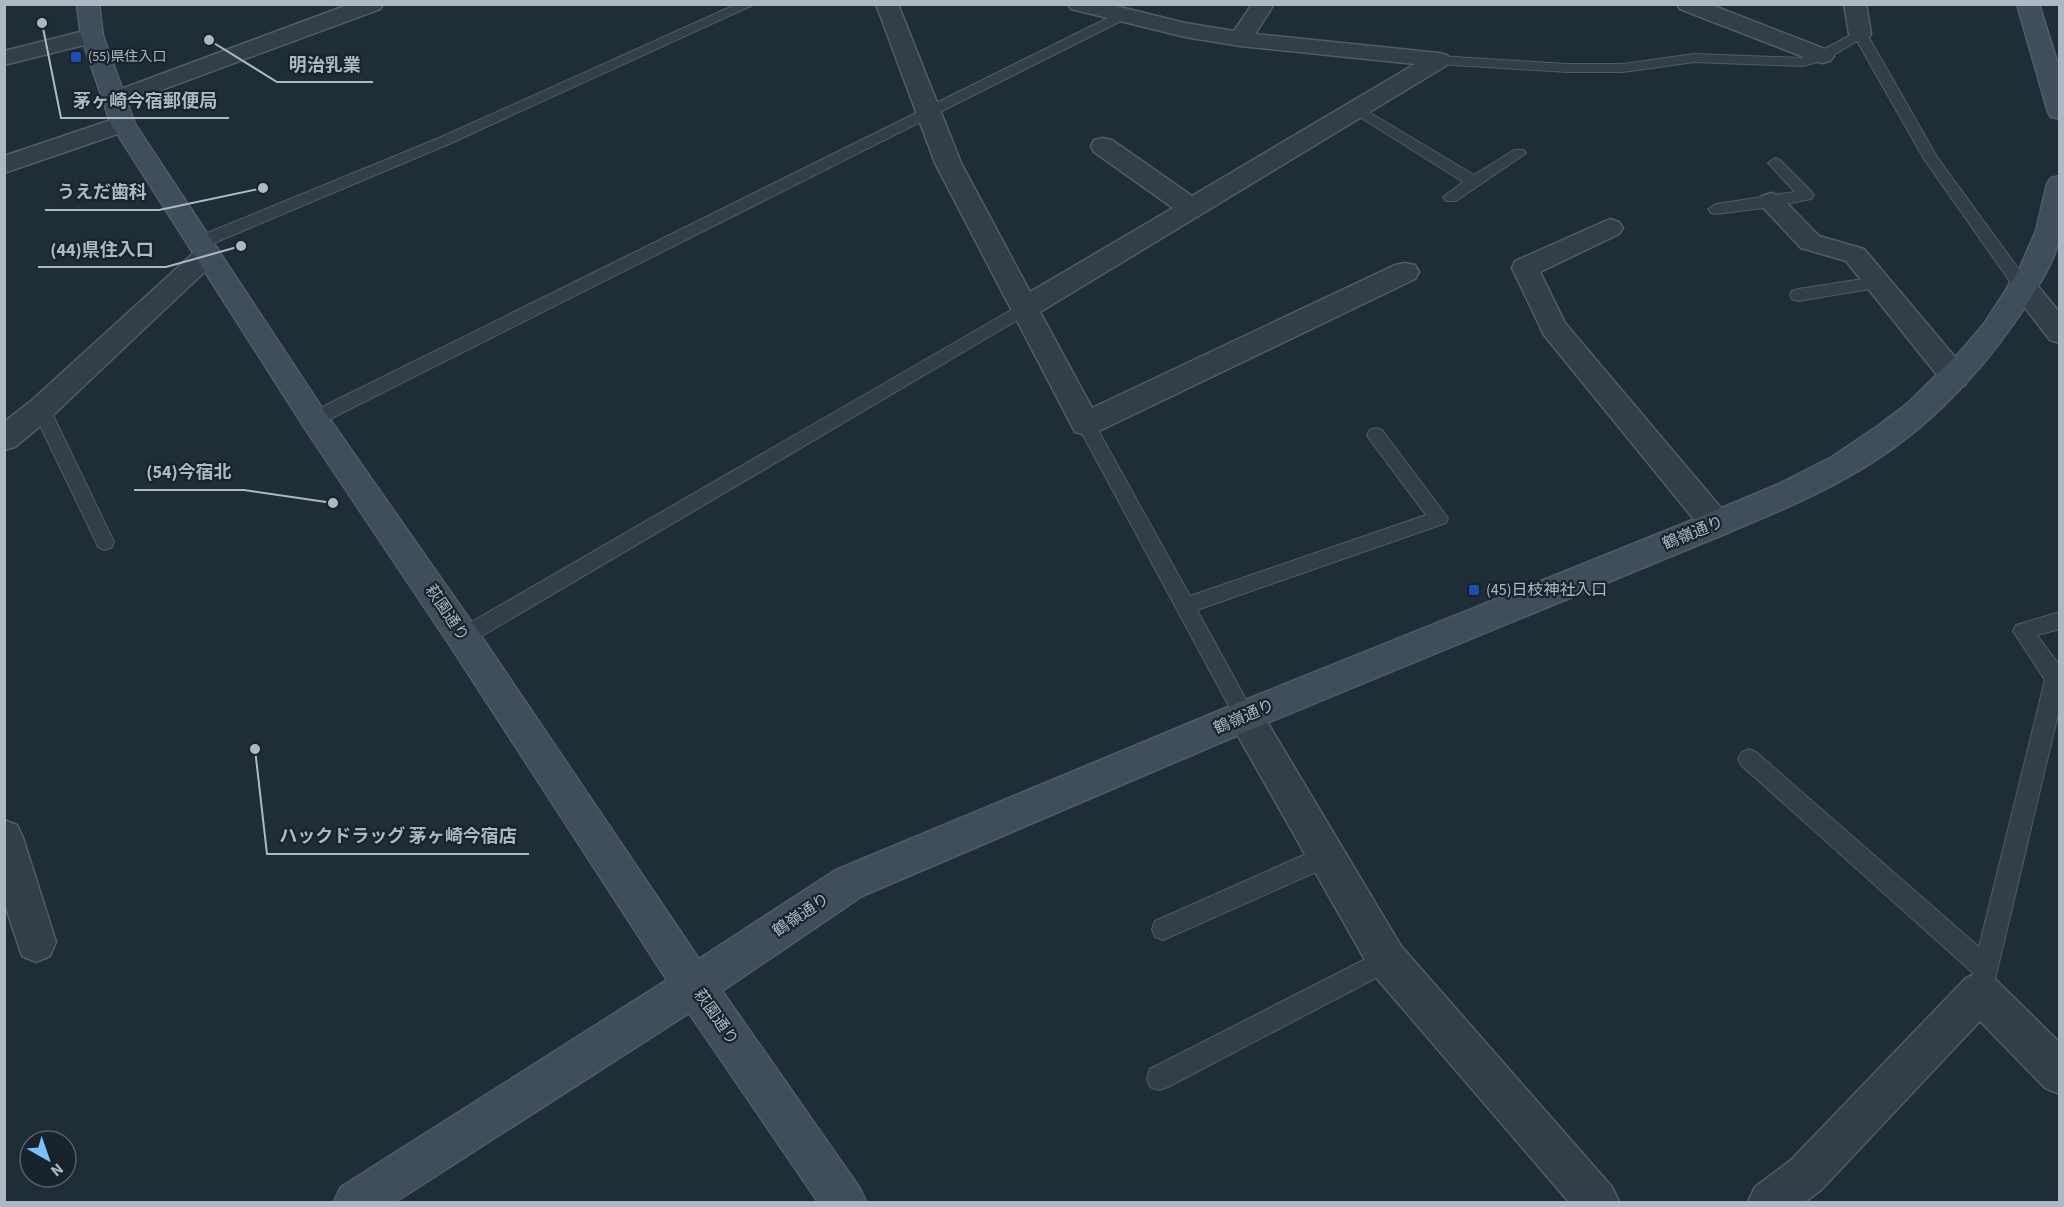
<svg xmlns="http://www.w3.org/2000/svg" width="2064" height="1207" font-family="'Source Sans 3','Noto Sans JP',sans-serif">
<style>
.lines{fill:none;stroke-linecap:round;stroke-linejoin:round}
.lane-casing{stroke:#505c66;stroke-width:2}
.street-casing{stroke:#505c66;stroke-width:3}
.secondary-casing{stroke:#505c66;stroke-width:3}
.lane{fill:#323e48;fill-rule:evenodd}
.street{fill:#323e48;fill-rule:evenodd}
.secondary{fill:#404e5b;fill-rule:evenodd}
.transit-dot{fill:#1a4fb4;stroke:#18232c;stroke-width:2}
.labels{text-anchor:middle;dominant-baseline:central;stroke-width:4.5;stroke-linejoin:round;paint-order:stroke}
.far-poi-label{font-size:14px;fill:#acb9c5;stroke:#18232c;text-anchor:start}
.street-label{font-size:16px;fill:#acb9c5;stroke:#18232c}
.poi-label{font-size:16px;fill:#acb9c5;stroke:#18232c;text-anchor:start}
.leader{fill:none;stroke:#acb9c5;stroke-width:2}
.callout-dot{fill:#acb9c5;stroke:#18232c;stroke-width:2}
.callout-label{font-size:18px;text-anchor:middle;font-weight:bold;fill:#acb9c5;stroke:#18232c;stroke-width:4.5;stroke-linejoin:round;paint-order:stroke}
</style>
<rect width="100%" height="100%" fill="#1f2d37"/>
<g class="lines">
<g class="lane-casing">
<path id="lane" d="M 737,4 L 755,4 L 449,144 L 207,246 L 195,246 L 193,242 L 195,238 L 439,138 Z
M 1122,11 L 1127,12 L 1129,15 L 1127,18 L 320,424 L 314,426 L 308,424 L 305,419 L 308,414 Z
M 1860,30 L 1867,34 L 1937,157 L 2028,282 L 2030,286 L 2028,290 L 2016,290 L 1924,159 L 1857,41 L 1827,59 L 1803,66 L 1694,62 L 1623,72 L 1567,72 L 1439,64 L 1432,60 L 1439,56 L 1567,64 L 1623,64 L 1694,54 L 1802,58 L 1817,53 Z
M 1357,105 L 1474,175 L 1514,150 L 1524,150 L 1526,153 L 1456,201 L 1446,201 L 1443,197 L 1463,182 L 1352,112 L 1350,109 L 1352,106 Z
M 1775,158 L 1780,160 L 1811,191 L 1814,195 L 1811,199 L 1771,207 L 1716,214 L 1711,213 L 1708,209 L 1716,204 L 1795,192 L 1768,163 Z
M 1876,277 L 1882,279 L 1884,283 L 1882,287 L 1798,301 L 1792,299 L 1790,295 L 1792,291 L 1798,289 Z
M 1025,302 L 1031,304 L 1033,308 L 1031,312 L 470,643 L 463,646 L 456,643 L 453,637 L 456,631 Z
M 41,402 L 47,404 L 50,409 L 114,542 L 112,547 L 105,550 L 98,547 L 96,542 L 32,409 L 35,404 Z
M 1086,417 L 1092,419 L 1190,596 L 1426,515 L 1370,440 L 1367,435 L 1370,430 L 1376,428 L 1382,430 L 1448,518 L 1446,523 L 1197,610 L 1255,716 L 1252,723 L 1245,725 L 1238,723 L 1077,424 L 1080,419 Z
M 2060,612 L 2060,629 L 2037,635 L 2060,666 L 2060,706 L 1992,992 L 1988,1000 L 1980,1004 L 1972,1000 L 1968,992 L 1973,973 L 1742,766 L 1738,759 L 1742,752 L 1749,749 L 1756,752 L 1979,947 L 2045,680 L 2013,631 L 2016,625 Z
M 1324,846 L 1332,849 L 1335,857 L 1332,865 L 1163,940 L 1155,937 L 1152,929 L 1155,921 Z
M 1387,948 L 1395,952 L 1399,960 L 1395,968 L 1168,1087 L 1159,1090 L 1150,1087 L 1147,1078 L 1150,1069 Z"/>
</g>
<g class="street-casing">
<path id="street" d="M 350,4 L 383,4 L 380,9 L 121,105 L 113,107 L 105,105 L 101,100 L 105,95 Z
M 876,4 L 898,4 L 961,163 L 1030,292 L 1173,208 L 1094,152 L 1091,146 L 1094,140 L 1103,138 L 1112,140 L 1192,196 L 1415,64 L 1240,46 L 1185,37 L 1071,9 L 1068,4 L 1108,4 L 1185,23 L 1234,31 L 1252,4 L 1274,4 L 1255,34 L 1439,53 L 1447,55 L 1451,60 L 1447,65 L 1040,312 L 1092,408 L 1395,265 L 1405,263 L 1415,265 L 1419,272 L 1415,279 L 1097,432 L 1086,435 L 1075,432 L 935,163 Z
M 1677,4 L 1709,4 L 1830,51 L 1834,56 L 1830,61 L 1822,63 L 1814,61 L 1680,9 Z
M 1844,4 L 1866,4 L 1871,34 L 1868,39 L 1860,41 L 1852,39 L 1849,34 Z
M 92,29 L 100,31 L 103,36 L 100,41 L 4,65 L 4,51 Z
M 123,116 L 132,119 L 135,124 L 132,129 L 4,173 L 4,156 Z
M 1771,193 L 1780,196 L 1819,236 L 1864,249 L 1965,369 L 1969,377 L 1965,385 L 1955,388 L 1945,385 L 1846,261 L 1801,248 L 1758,202 L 1762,196 Z
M 1610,219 L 1619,222 L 1623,228 L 1619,234 L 1540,272 L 1565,323 L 1727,515 L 1732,524 L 1727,533 L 1716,537 L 1705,533 L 1544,335 L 1512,268 L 1515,261 Z
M 208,245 L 217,248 L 221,254 L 217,260 L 51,417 L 15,447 L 4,450 L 4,422 L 31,401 L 199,248 Z
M 2022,276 L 2032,279 L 2060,313 L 2060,343 L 2050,340 L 2008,286 L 2012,279 Z
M 1245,700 L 1257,705 L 1401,946 L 1612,1187 L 1619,1202 L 1569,1202 L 1373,974 L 1233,727 L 1227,716 L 1233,705 Z
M 4,820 L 17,825 L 23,838 L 56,942 L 50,956 L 36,962 L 22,956 L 4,902 Z
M 1980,972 L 1994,978 L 2060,1043 L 2060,1094 L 2045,1088 L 1980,1021 L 1821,1190 L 1805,1202 L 1748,1202 L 1755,1187 L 1791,1160 L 1966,978 Z"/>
</g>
<g class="secondary-casing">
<path id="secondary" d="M 77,4 L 99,4 L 103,36 L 135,124 L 324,411 L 475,627 L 699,959 L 836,870 L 1233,705 L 1705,515 L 1779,484 L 1832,457 L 1878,426 L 1907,404 L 1960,352 L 1984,324 L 2019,270 L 2036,231 L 2047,184 L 2051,178 L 2060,176 C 2060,194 2063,223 2059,240 C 2052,268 2032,296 2016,320 C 1974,382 1917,438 1851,475 C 1812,498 1769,515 1727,533 L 1257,727 L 862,896 L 722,991 L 859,1187 L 866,1202 L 818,1202 L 689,1013 L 395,1202 L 334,1202 L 341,1187 L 667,980 L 451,647 L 304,427 L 111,124 L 81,36 Z
M 2017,4 L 2039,4 L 2060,71 L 2060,119 L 2051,117 L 2048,112 Z"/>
</g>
<use href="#lane" class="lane"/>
<use href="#street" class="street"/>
<use href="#secondary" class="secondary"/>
</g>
<g class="transit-dot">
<rect x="70" y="51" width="12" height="12" rx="3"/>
<rect x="1468" y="584" width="12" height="12" rx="3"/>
</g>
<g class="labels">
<g class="far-poi-label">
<text x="88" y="57">(55)県住入口</text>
</g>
<g class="street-label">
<text transform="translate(1693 533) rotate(-22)">鶴嶺通り</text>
<text transform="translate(447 613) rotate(56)">萩園通り</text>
<text transform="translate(1244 717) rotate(-23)">鶴嶺通り</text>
<text transform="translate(801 915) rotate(-34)">鶴嶺通り</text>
<text transform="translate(716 1017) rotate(55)">萩園通り</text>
</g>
<g class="poi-label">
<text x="1486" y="590">(45)日枝神社入口</text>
</g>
</g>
<path class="leader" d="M209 40L277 82H373M42 23L61 118H229M263 188L159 210H45M241 246L166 267H38M333 503L244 490H134M255 749L267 854H529"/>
<g class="callout-dot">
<circle cx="209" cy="40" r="6"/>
<circle cx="42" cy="23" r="6"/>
<circle cx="263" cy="188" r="6"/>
<circle cx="241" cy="246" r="6"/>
<circle cx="333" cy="503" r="6"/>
<circle cx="255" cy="749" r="6"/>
</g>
<g class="callout-label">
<text x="325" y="71">明治乳業</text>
<text x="145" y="107">茅ヶ崎今宿郵便局</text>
<text x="102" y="198">うえだ歯科</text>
<text x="102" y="256">(44)県住入口</text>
<text x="189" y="478">(54)今宿北</text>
<text x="398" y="842">ハックドラッグ 茅ヶ崎今宿店</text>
</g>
<rect width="2064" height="1207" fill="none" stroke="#acb9c5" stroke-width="12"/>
<g transform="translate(48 1159) rotate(140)"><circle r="28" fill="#18232c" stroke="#535f69" stroke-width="1.5"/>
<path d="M0-4.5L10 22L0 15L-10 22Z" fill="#7bbffb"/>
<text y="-9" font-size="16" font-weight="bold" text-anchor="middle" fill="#acb9c5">N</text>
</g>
</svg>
